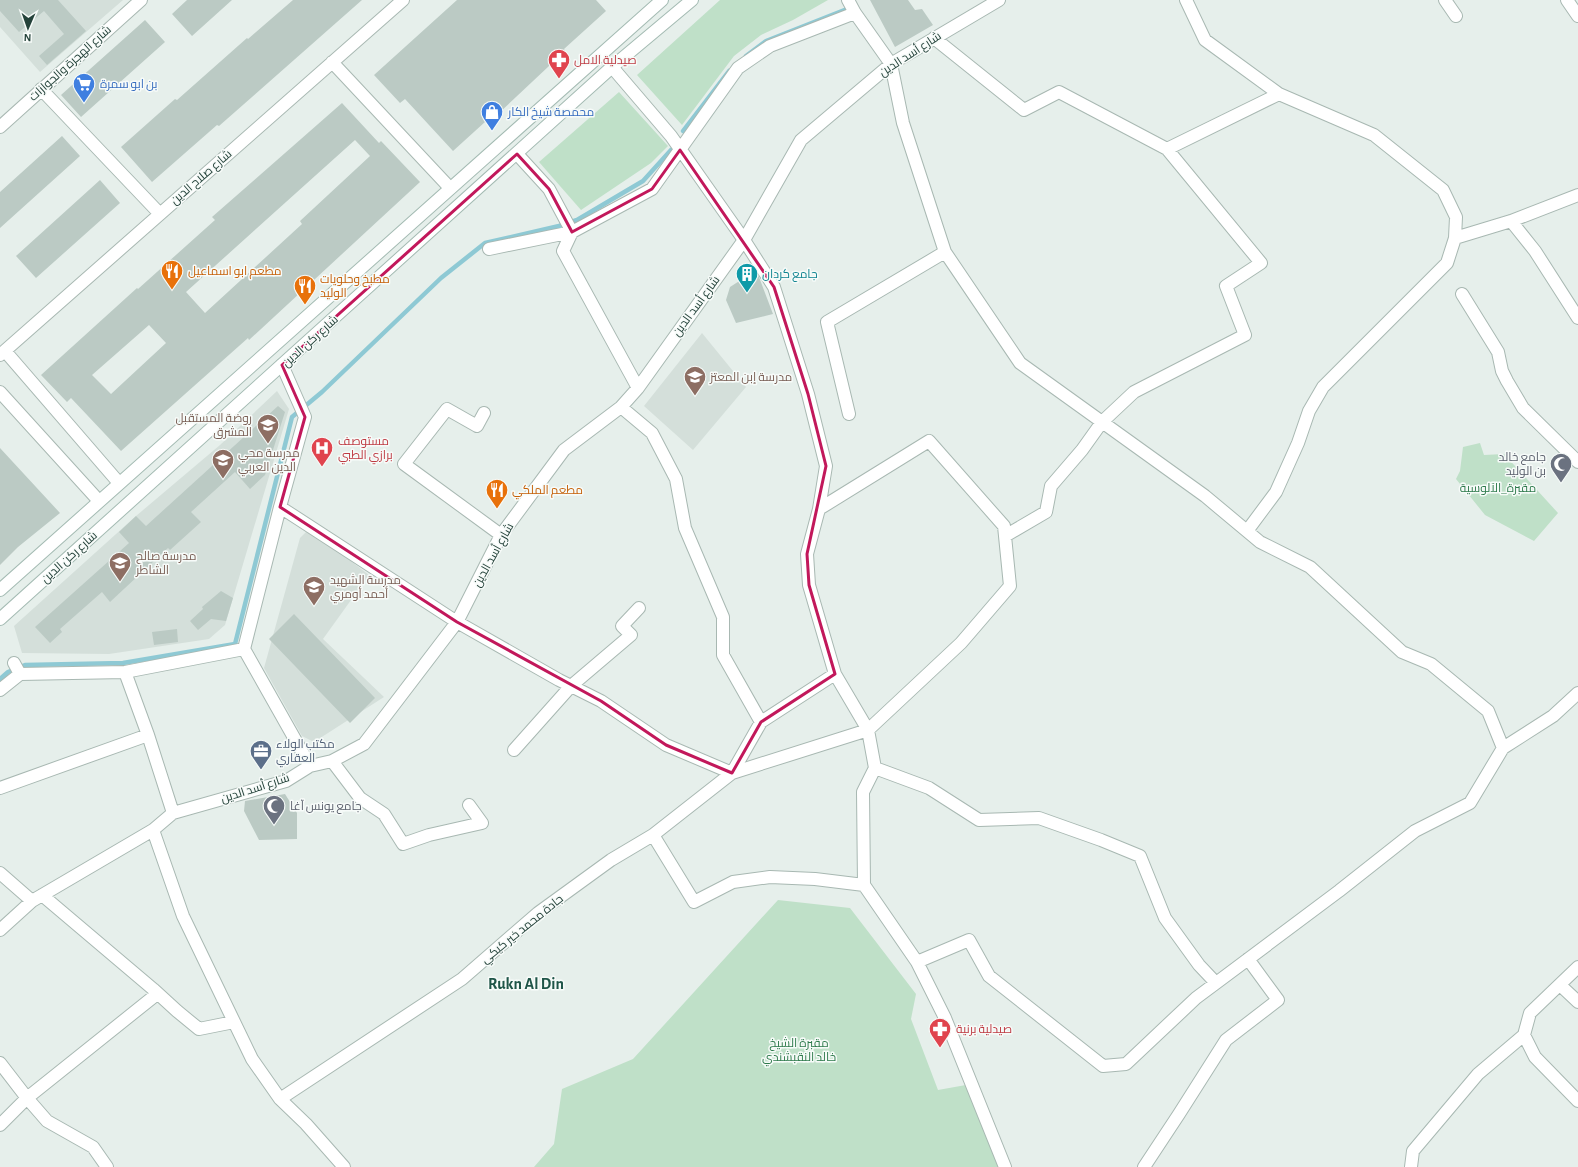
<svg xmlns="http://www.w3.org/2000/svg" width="1578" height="1167" font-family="'Alegreya Sans',Cairo,sans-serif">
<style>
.built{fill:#d4dfda}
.green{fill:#bfe0c8}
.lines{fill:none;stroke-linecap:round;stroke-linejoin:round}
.stream{stroke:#8ec9d4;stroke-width:4.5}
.building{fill:#bbcac4;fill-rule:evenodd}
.street-casing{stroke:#a8b8b2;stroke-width:14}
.secondary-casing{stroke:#a4bbb3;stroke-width:14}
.street{stroke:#fff;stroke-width:12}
.secondary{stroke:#fff;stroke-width:12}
.marked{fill:none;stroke:#c2185b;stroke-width:3;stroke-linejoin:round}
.labels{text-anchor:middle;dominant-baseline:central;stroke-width:3;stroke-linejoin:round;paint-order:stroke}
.street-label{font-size:12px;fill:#24423a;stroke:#f7fbf9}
.health-label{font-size:12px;fill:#be3a42;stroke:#f7fbf9;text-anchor:start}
.shop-label{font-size:12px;fill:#366cbe;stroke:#f7fbf9;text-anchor:start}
.food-label{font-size:12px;fill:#c56008;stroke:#f7fbf9;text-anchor:start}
.culture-label{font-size:12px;fill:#0d838f;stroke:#f7fbf9;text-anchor:start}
.education-label{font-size:12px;fill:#785e54;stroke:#f7fbf9;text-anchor:start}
.worship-label{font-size:12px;fill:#5b616d;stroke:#f7fbf9;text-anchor:end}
.park-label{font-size:12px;fill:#2d7a4b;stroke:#f7fbf9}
.service-label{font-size:12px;fill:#4e5e75;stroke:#f7fbf9;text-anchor:start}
.district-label{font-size:16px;font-weight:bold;fill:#1f5548;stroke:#f7fbf9}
</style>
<rect width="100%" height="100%" fill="#e6efeb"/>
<path class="built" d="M 0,0 L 123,0 L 40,72 L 0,27 Z
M 702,333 L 746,387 L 693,450 L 644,406 Z
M 277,391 L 289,409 L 225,625 L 209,639 L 109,654 L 22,653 L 14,626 L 136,516 L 220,445 Z
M 309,529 L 369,575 L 323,639 L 384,697 L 314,742 L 302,736 L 264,668 L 300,538 Z"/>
<path class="green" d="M 720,0 L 828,0 L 793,20 L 761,35 L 734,56 L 682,125 L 637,75 Z
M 619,92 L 668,146 L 651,163 L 581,210 L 539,162 Z
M 1480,443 L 1484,455 L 1504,454 L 1558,513 L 1534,541 L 1485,515 L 1456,479 L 1460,471 L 1463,447 Z
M 778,900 L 850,908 L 916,994 L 911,1019 L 938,1090 L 977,1083 L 998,1167 L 534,1167 L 554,1144 L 562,1089 L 633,1059 Z"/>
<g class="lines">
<path class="stream" d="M 746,56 L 766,41 L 847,9
M 683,131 L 729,71
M 0,679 L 8,672 L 25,665 L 123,663 L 235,644 L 292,417 L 322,392 L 441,278 L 485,243 L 559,226 L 577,220 L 643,181 L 671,150"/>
</g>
<path class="building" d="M 0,0 L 58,0 L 86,31 L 47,65 L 39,56 L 64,34 L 44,11 L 19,32 L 0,11 Z
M 187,0 L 232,0 L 192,36 L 172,14 Z
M 293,0 L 362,0 L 219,126 L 217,125 L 152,182 L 121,147 L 175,99 L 177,100 L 247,38 L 248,39 Z
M 457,0 L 596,0 L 606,11 L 564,49 L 565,51 L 498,114 L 496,112 L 453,151 L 405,99 L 400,103 L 374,75 Z
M 870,0 L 908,0 L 915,10 L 922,9 L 933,25 L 895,47 Z
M 145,20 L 165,42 L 81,117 L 61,95 Z
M 342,103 L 379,143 L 381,141 L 420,182 L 249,340 L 248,338 L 121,451 L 71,398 L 67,402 L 41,375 L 137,288 L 138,289 L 215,220 L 212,217 ZM 355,140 L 370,156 L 300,221 L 302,224 L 205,313 L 186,292 ZM 149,325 L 166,343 L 111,394 L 92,375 Z
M 62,136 L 80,156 L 0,228 L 0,192 Z
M 100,180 L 120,203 L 36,278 L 16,256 Z
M 755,271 L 759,277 L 773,314 L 736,323 L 726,300 L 730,287 Z
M 278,406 L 285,412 L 265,475 L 250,489 L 235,472 L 191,512 L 201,522 L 170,550 L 168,548 L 110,602 L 102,592 L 60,629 L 62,632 L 50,643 L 35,627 L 129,543 L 119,532 L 136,516 L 146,526 Z
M 0,448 L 60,513 L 18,547 L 0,565 Z
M 221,591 L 233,598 L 226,621 L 211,619 L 198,630 L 190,621 L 203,609 L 202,607 Z
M 294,614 L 375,698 L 350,723 L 269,639 Z
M 177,629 L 178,642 L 154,645 L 152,632 Z
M 285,794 L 297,813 L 297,839 L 259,840 L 244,811 L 245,801 Z"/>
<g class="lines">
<g class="street-casing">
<path id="street" d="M 848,0 L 855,13 L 891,64 L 903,123 L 945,252 L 1020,363 L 1205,496 L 1260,542 L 1310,567 L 1402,652 L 1431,664 L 1488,711 L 1503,748
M 1186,0 L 1205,40 L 1279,94 L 1374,135 L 1443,190 L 1456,217 L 1455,238 L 1447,263 L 1323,387 L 1309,411 L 1298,443 L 1276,492 L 1247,531
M 1445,0 L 1456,16
M 1567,0 L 1578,16
M 934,38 L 1024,110 L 1059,92 L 1167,149 L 1279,94
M 332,62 L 450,188
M 612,67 L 671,136 L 744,240 L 774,287 L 808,394 L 826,466 L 819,509 L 807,554 L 809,585 L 835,674 L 868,730 L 875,768 L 863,792 L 864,885 L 917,962 L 945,1018 L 1005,1167
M 41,89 L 160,214
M 0,127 L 141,0
M 517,154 L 549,189 L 572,232 L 563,251 L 638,388
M 1511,221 L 1535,251 L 1578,318
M 1455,238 L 1511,221 L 1578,195
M 489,249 L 572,232 L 652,189 L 738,68 L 770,46 L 855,13
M 1462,294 L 1498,352 L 1502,371 L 1507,381 L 1523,408 L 1578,462
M 5,351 L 119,483
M 0,355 L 403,0
M 282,365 L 305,417 L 280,507 L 244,649 L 310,766
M 0,392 L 99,501
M 621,407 L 652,433 L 676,479 L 685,528 L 723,617 L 723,655 L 761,722
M 484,413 L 477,426 L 447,409 L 404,464 L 501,535
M 849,414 L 827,322 L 945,252
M 280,507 L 457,622 L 559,680 L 601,701 L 666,745 L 732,773 L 868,730 L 961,643 L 1010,586 L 1004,526 L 929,441 L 819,509
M 1005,536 L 1046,512 L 1051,486 L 1082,450 L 1102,422 L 1134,392 L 1245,335 L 1226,286 L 1261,263 L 1167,149
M 14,663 L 20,674
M 125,672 L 148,735 L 173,813
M 0,690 L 20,674 L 125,672 L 244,649
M 514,750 L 571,686 L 631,635 L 622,626 L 639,608
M 332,761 L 360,798 L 384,814 L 403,844 L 429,835 L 482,823 L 469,805
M 875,768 L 929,788 L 979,820 L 1039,818 L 1101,840 L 1140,856 L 1165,918 L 1199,965 L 1216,983
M 0,788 L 148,735
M 153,830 L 183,916 L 252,1059 L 280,1099 L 306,1124 L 344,1167
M 653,835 L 694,902 L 733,882 L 770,877 L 815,879 L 864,885
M 0,873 L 32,901
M 42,895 L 153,989 L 177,1011 L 199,1029 L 234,1022
M 0,930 L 32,901 L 153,830 L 173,813 L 286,781 L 310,766 L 332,761 L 364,744 L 457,622 L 501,535 L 564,450 L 621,407 L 638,388 L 744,240 L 801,140 L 891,64 L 999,0
M 917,962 L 969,940 L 989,976 L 1103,1066 L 1126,1064 L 1196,998 L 1339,891 L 1415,831 L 1470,803 L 1503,748 L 1553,716 L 1578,693
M 1578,967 L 1530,1013 L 1524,1035 L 1535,1057 L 1578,1101
M 1560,985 L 1578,1002
M 0,1063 L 27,1098 L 47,1121 L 93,1147 L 107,1167
M 280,1099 L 462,979 L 538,913 L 611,860 L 653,835 L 732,773 L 761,722 L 835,674
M 0,1125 L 27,1098 L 157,994
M 1144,1167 L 1179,1114 L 1226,1040 L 1278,1000 L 1248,959
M 1411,1167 L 1413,1151 L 1478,1074 L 1524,1035"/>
</g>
<g class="secondary-casing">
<path id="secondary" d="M 0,590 L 662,0
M 0,619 L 612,67 L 692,0"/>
</g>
<use href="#street" class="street"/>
<use href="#secondary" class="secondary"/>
</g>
<path class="marked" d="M 680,150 L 774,287 L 808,394 L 826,466 L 807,554 L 809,585 L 835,674 L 761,722 L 732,773 L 666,745 L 601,701 L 457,622 L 280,507 L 305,417 L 282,365 L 517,154 L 549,189 L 572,232 L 652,189 Z"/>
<defs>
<g id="pharmacy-pin" transform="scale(1.15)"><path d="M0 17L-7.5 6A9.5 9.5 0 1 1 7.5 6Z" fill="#e0444e" stroke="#f7fbf9"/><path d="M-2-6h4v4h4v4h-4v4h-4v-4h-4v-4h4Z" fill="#fff"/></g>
<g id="supermarket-pin" transform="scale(1.15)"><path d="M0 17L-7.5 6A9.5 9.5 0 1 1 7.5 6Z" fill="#3f7fe0" stroke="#f7fbf9"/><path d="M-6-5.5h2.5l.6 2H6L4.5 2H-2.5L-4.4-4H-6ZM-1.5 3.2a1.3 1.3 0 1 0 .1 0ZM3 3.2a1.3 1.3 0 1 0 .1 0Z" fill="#fff"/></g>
<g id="shop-pin" transform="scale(1.15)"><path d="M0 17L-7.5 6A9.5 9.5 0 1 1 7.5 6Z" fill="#3f7fe0" stroke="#f7fbf9"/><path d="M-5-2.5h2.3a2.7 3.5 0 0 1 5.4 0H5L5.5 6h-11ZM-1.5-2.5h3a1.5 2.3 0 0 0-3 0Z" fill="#fff"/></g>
<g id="restaurant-pin" transform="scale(1.15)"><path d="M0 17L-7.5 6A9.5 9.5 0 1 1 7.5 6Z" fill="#e8710a" stroke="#f7fbf9"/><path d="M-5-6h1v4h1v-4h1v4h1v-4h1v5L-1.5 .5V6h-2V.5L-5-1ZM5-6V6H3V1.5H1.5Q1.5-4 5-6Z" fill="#fff"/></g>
<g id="building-pin" transform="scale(1.15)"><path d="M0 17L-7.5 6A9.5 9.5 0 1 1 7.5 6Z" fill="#0f9aa8" stroke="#f7fbf9"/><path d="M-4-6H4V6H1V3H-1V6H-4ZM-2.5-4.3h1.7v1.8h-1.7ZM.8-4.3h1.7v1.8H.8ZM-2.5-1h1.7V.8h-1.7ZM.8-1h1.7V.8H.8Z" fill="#fff"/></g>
<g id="school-pin" transform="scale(1.15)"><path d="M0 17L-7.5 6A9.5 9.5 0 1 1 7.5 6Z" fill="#8d6e63" stroke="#f7fbf9"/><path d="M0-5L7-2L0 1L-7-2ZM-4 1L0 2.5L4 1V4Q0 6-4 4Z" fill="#fff"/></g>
<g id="hospital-pin" transform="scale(1.15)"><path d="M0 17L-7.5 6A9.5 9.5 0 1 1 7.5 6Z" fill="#e0444e" stroke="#f7fbf9"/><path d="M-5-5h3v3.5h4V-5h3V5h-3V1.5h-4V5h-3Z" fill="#fff"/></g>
<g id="mosque-pin" transform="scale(1.15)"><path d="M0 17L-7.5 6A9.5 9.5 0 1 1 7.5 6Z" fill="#6b7280" stroke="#f7fbf9"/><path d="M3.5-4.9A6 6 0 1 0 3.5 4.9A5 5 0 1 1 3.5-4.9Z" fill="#fff"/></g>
<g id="office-pin" transform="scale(1.15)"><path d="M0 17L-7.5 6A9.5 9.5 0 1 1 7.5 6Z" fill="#5c6f8a" stroke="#f7fbf9"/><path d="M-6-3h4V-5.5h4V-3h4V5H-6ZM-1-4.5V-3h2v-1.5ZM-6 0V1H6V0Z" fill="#fff"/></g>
</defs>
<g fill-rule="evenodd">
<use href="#pharmacy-pin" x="559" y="60"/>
<use href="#supermarket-pin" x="84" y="84"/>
<use href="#shop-pin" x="492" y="112"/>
<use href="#restaurant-pin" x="172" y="271"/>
<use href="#building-pin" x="747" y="274"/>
<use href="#restaurant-pin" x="305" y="286"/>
<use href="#school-pin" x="695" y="377"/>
<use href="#school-pin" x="268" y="425"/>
<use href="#hospital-pin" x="322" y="448"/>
<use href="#school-pin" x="223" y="460"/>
<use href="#mosque-pin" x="1561" y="464"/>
<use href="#restaurant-pin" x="497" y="490"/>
<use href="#school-pin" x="120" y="563"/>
<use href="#school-pin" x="314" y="587"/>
<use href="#office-pin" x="261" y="751"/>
<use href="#mosque-pin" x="274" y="806"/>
<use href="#pharmacy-pin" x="940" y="1029"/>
</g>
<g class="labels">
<g class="street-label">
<text transform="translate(910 54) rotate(-33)">شارع أسد الدين</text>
<text transform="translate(70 63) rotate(-42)">شارع الهجرة والجوازات</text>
<text transform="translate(201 177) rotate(-41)">شارع صلاح الدين</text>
<text transform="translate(696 306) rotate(-54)">شارع أسد الدين</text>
<text transform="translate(310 341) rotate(-42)">شارع ركن الدين</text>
<text transform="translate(493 555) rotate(-61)">شارع أسد الدين</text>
<text transform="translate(69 557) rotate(-42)">شارع ركن الدين</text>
<text transform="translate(255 788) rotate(-18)">شارع أسد الدين</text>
<text transform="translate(522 929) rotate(-39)">جادة محمد خير كيكي</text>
</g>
<g class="health-label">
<text x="574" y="60">صيدلية الامل</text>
<text x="338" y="441">مستوصف<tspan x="338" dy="14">برازي الطبي</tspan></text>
<text x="956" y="1029">صيدلية برنية</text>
</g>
<g class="shop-label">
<text x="100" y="84">بن ابو سمرة</text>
<text x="508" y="112">محمصة شيخ الكار</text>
</g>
<g class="food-label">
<text x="188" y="271">مطعم ابو اسماعيل</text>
<text x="320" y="279">مطبخ وحلويات<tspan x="320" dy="14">الوليد</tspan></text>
<text x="512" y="490">مطعم الملكي</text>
</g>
<g class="culture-label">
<text x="762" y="274">جامع كردان</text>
</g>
<g class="education-label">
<text x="710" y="377">مدرسة إبن المعتز</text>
<text x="252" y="418" text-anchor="end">روضة المستقبل<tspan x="252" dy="14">المشرق</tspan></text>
<text x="238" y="453">مدرسة محي<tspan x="238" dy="14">الدين العربي</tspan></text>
<text x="136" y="556">مدرسة صالح<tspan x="136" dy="14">الشاطر</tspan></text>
<text x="330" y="580">مدرسة الشهيد<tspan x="330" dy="14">أحمد أومري</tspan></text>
</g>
<g class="worship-label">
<text x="1546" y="457">جامع خالد<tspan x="1546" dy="14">بن الوليد</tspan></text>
<text x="290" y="806" text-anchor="start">جامع يونس آغا</text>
</g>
<g class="park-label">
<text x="1498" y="488">مقبرة_الآلوسية</text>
<text x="799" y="1043">مقبرة الشيخ<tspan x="799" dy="14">خالد النقبشندي</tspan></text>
</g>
<g class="service-label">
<text x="276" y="744">مكتب الولاء<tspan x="276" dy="14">العقاري</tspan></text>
</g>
<g class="district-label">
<text x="526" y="984">Rukn Al Din</text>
</g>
</g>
<g transform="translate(28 28) rotate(182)" stroke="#f7fbf9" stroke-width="3" paint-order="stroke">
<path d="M0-3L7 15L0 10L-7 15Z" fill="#24423a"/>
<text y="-6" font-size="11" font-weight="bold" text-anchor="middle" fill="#24423a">N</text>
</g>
</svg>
